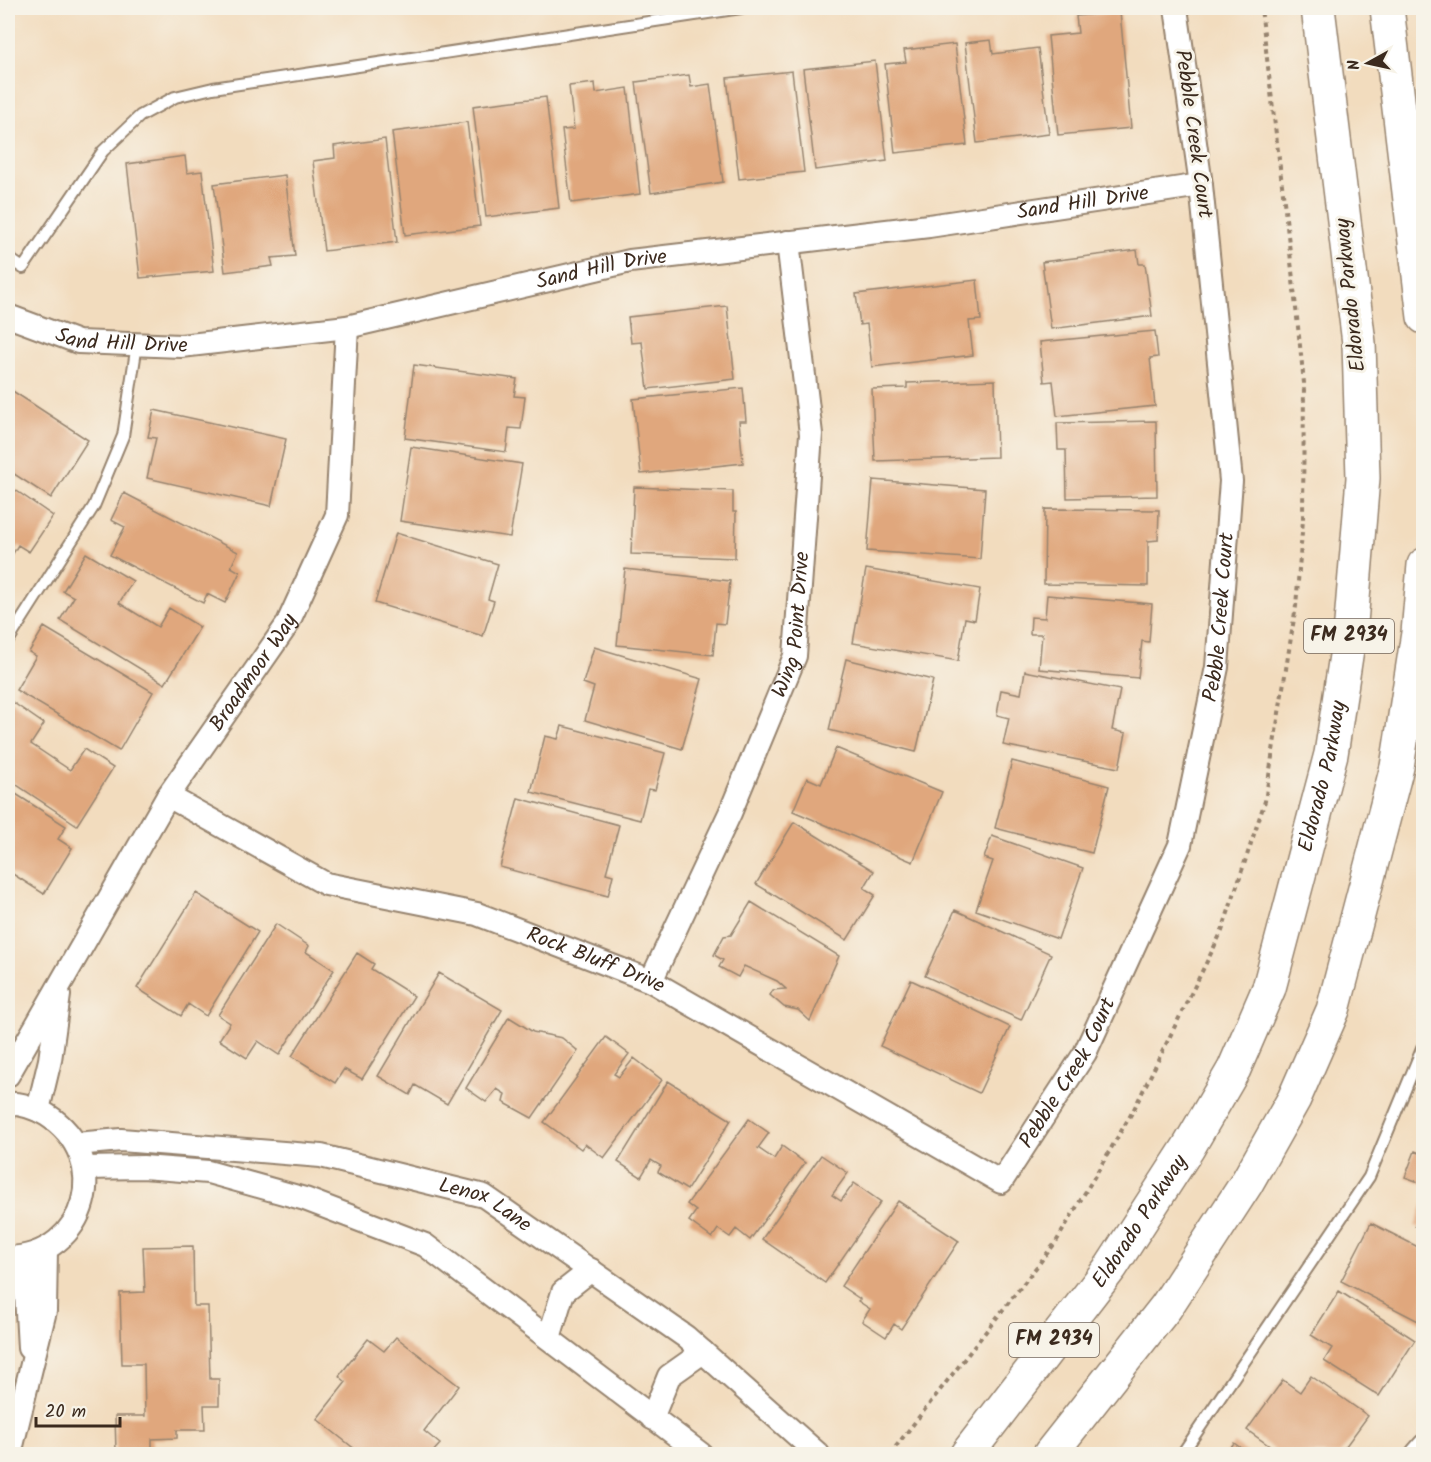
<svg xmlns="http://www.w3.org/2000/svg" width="1431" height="1462" font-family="Kalam,sans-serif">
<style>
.building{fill:#e0a77d}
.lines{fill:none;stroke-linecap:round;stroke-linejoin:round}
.service-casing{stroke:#96836e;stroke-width:14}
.minor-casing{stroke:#96836e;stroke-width:26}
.primary-casing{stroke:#96836e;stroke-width:36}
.path{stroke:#96836e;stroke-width:4;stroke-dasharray:4.5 4.5;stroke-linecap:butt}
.service{stroke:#fff;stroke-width:10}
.minor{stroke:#fff;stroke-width:22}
.primary{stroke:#fff;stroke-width:33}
.labels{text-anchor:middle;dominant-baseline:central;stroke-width:6;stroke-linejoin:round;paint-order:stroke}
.shield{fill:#f7f3e8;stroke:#73665b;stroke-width:1.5}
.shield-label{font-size:20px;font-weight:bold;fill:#3b2a1e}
.street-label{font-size:21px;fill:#3b2a1e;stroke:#f7f3e8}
</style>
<rect width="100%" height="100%" fill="#f7f3e8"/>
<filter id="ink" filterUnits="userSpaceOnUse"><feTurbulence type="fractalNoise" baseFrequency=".0167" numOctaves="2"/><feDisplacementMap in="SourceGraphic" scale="12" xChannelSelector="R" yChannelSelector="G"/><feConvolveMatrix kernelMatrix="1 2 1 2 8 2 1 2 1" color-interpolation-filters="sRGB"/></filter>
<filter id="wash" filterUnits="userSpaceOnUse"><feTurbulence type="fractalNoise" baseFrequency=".008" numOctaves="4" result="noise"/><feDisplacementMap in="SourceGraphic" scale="24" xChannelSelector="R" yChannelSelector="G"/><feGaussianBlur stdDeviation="1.35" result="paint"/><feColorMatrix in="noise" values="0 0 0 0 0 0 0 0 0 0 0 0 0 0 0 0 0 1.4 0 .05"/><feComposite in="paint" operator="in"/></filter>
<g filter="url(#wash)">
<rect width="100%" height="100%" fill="#f2dcbe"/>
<g id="blocks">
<path class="building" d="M 1120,12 L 1131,128 L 1058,135 L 1048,36 L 1078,33 L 1076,16 Z
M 991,40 L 993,54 L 1038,48 L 1049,134 L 977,143 L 965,43 Z
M 955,44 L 967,145 L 895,153 L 885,64 L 906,62 L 904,50 Z
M 875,61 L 887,161 L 815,170 L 803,69 Z
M 792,71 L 804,172 L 739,179 L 727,78 Z
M 689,75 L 691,87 L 710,84 L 723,182 L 651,193 L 636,82 Z
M 595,83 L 596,93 L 628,88 L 640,194 L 571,203 L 562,130 L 574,129 L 569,86 Z
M 546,97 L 559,208 L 486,217 L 473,106 Z
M 467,122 L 480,226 L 405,235 L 392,132 Z
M 385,139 L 397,242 L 324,251 L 313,161 L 335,158 L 334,146 Z
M 185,156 L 187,173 L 202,171 L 214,271 L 140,278 L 127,164 Z
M 285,175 L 295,256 L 271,258 L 273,266 L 225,272 L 214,184 Z
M 1137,250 L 1139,264 L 1145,264 L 1152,316 L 1051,329 L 1042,262 Z
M 977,280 L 981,320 L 969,321 L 973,355 L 872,367 L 867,324 L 860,325 L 856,294 Z
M 727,306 L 735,379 L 648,389 L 642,342 L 631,343 L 628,317 Z
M 1155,331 L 1158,357 L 1150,358 L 1155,406 L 1057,416 L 1053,381 L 1044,382 L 1040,342 Z
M 414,365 L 517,379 L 514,396 L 525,397 L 521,429 L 509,428 L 506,452 L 405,438 Z
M 995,380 L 997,457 L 875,461 L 872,389 L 907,388 L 907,383 Z
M 8,388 L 88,440 L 51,498 L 8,470 Z
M 743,388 L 746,421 L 739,421 L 743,463 L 641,474 L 633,399 Z
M 154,410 L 286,439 L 271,506 L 147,478 L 156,438 L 148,437 Z
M 1156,421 L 1157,496 L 1067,498 L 1066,450 L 1058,450 L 1057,423 Z
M 411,447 L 522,464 L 510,537 L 400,521 Z
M 873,480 L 985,489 L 980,559 L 867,551 Z
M 11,487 L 53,516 L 29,552 L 18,545 L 8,562 L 8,493 Z
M 634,487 L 733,491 L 733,512 L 736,512 L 735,558 L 631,554 Z
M 124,493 L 238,552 L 231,567 L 240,572 L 225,603 L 207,594 L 203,603 L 110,555 L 125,527 L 111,520 Z
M 1045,509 L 1159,510 L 1158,540 L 1148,541 L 1148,586 L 1044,584 Z
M 396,533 L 498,564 L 488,599 L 494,601 L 483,636 L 375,603 Z
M 86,553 L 133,581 L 119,603 L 158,627 L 169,608 L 200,627 L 165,684 L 60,620 L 74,597 L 63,591 Z
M 625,569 L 730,581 L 725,624 L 716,623 L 713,655 L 617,645 Z
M 866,569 L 980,589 L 975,620 L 965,618 L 958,661 L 853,643 Z
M 1047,595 L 1152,604 L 1149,642 L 1142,641 L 1138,678 L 1039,669 L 1042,634 L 1030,634 L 1031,617 L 1045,618 Z
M 44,627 L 153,692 L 119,751 L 16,690 L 36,656 L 29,652 Z
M 594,647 L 702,679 L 682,749 L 585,720 L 594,687 L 583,683 Z
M 846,659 L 933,680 L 916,752 L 829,730 Z
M 1025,671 L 1120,690 L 1112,730 L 1126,733 L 1119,768 L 1003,745 L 1009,718 L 997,715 L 1001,690 L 1021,694 Z
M 8,699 L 44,724 L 31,744 L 70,770 L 84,749 L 113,768 L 77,825 L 8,779 Z
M 562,726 L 665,753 L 655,790 L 648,789 L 640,820 L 531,792 L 545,736 L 558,739 Z
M 836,748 L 942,792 L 913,862 L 793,811 L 807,778 L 821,784 Z
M 1012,761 L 1109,786 L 1092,853 L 995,828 Z
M 8,789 L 66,826 L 58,839 L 72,848 L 44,894 L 8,871 Z
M 518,798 L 619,825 L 606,873 L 613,875 L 608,896 L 500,867 Z
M 794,822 L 874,871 L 864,888 L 875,895 L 847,940 L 756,884 Z
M 992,836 L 1083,868 L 1058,939 L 976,910 L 993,861 L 984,858 Z
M 196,893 L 258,932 L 206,1016 L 188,1004 L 181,1016 L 137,988 Z
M 751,902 L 839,956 L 810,1021 L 798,1010 L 784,1007 L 770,995 L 773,990 L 786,989 L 777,981 L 744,966 L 738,977 L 719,967 L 723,960 L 714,955 L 724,936 L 731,935 Z
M 955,910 L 1051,954 L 1021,1020 L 925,976 Z
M 276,924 L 309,946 L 306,952 L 334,970 L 279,1055 L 258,1041 L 247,1058 L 219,1040 L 230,1023 L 218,1015 Z
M 357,953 L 374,964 L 371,969 L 414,996 L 362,1079 L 344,1069 L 335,1083 L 292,1056 Z
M 439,973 L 502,1010 L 447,1104 L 415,1085 L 410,1095 L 378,1076 Z
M 911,980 L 1010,1027 L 979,1093 L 880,1046 Z
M 509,1017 L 533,1032 L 562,1038 L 578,1051 L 532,1118 L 503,1102 L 505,1094 L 497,1089 L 486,1102 L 466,1088 Z
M 606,1037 L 629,1054 L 614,1074 L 619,1077 L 634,1058 L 662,1080 L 604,1158 L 585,1144 L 581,1149 L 544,1122 Z
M 668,1081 L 731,1120 L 687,1190 L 658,1172 L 661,1166 L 651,1160 L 641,1177 L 618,1162 Z
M 749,1119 L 769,1133 L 758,1148 L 774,1159 L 782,1146 L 805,1163 L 750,1240 L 736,1229 L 730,1237 L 718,1229 L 712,1238 L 689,1221 L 696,1211 L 687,1204 Z
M 1415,1151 L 1424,1155 L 1424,1184 L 1405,1177 Z
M 821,1155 L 848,1173 L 832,1195 L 841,1201 L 854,1183 L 881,1202 L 825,1283 L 762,1239 Z
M 898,1201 L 959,1241 L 901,1329 L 894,1324 L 886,1337 L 862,1321 L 870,1309 L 858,1301 L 860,1299 L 841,1286 Z
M 1423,1204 L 1424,1204 L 1424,1229 L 1415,1226 Z
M 1371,1223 L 1424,1250 L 1424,1324 L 1341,1281 Z
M 193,1246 L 194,1306 L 208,1306 L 210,1379 L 219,1379 L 219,1405 L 204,1405 L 205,1430 L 177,1430 L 177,1438 L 152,1439 L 152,1451 L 116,1452 L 115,1416 L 145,1416 L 144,1364 L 122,1364 L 120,1293 L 145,1292 L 143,1247 Z
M 1339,1291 L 1415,1340 L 1379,1396 L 1324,1361 L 1332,1348 L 1311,1335 Z
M 396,1337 L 459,1386 L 424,1431 L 440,1444 L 431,1454 L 361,1454 L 317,1419 L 346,1382 L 339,1376 L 368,1339 L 384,1351 Z
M 1311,1376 L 1368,1416 L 1340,1454 L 1281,1454 L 1247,1430 L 1283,1380 L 1300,1392 Z
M 1234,1443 L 1249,1454 L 1225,1454 Z"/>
</g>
</g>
<g filter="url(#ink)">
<use href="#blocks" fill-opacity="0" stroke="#96836e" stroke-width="1.5"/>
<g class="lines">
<g class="service-casing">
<path id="service" d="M 8,258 L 23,268 L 103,151 L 140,116 L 175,97 L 213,88 L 741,8
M 8,641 L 94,506 L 123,436 L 137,344
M 1182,1454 L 1369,1177 L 1424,1044"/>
</g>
<g class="minor-casing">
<g id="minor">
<path id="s1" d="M 8,316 L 78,342 L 181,346 L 347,327 L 630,261 L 929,226 L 1201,185"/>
<path id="s2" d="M 168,796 L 326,884 L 477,914 L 651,981 L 1001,1182 L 1085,1053 L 1180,845 L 1217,667 L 1231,481 L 1201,185 L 1176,8"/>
<path id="s3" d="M 651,981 L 730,813 L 795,656 L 811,434 L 788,242"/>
<path id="s4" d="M 8,1075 L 168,796 L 287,625 L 337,515 L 347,327"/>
<path d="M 8,1104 C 20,1103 36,1108 47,1115 C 114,1158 88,1256 8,1258"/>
<path d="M 38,1110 L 50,1060 L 59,995"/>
<path id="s5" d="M 76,1144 L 121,1140 L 321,1156 L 484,1196 L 686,1337 L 818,1454"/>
<path d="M 85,1168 L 143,1167 L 208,1172 L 305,1199 L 425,1245 L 701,1454"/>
<path d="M 24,1258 L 29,1348"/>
<path d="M 549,1338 L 563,1292 L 591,1270"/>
<path d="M 652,1418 L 669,1376 L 703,1352"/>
<path d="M 10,1454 L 45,1311 L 46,1249"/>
<path d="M 1417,1454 L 1424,1446"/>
</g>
</g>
<g class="primary-casing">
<g id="primary">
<path d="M 1387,8 L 1424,317"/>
<path id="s6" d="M 967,1454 L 1111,1267 L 1188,1148 L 1234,1069 L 1269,988 L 1331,754 L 1351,623 L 1363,478 L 1359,343 L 1318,8"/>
<path d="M 1050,1454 L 1166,1307 L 1246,1184 L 1294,1099 L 1333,1010 L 1397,767 L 1418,633 L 1424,565"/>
</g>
</g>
<path class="path" d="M 890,1454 L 1056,1242 L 1133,1111 L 1222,931 L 1265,801 L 1296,606 L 1303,520 L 1304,383 L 1290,252 L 1261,8"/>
<use href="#service" class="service"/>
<use href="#minor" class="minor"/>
<use href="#primary" class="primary"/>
</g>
</g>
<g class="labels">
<g class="shield">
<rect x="1304" y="619" width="90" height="34" rx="4.5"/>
<rect x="1009" y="1323" width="90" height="34" rx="4.5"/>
</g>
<g class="shield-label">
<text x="1349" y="636">FM 2934</text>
<text x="1054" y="1340">FM 2934</text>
</g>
<g class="street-label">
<text transform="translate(1193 134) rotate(82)">Pebble Creek Court</text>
<text stroke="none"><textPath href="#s1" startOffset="1092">Sand Hill Drive</textPath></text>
<text stroke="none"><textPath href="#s1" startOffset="606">Sand Hill Drive</textPath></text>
<text transform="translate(1351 295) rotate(-96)">Eldorado Parkway</text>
<text stroke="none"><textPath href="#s1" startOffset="118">Sand Hill Drive</textPath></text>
<text stroke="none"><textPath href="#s2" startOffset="1539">Pebble Creek Court</textPath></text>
<text stroke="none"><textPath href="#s3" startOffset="386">Wing Point Drive</textPath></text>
<text stroke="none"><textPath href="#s4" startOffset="472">Broadmoor Way</textPath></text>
<text stroke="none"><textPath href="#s6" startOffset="776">Eldorado Parkway</textPath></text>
<text stroke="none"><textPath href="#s2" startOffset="462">Rock Bluff Drive</textPath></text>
<text stroke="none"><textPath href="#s2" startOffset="1053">Pebble Creek Court</textPath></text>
<text stroke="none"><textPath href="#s5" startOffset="418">Lenox Lane</textPath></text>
<text stroke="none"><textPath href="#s6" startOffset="290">Eldorado Parkway</textPath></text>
</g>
</g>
<rect width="1431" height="1462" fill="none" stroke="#f7f3e8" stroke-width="30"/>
<g transform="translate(1368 63) rotate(262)" stroke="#f7f3e8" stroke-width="4.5" paint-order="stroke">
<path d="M0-4.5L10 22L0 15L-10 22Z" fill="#3b2a1e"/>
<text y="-9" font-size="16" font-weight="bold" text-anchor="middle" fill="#3b2a1e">N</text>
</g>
<path d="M36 1417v9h84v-9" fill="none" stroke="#3b2a1e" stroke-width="3"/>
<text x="45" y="1417" font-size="18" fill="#3b2a1e" stroke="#f7f3e8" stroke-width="4.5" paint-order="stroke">20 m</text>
</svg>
